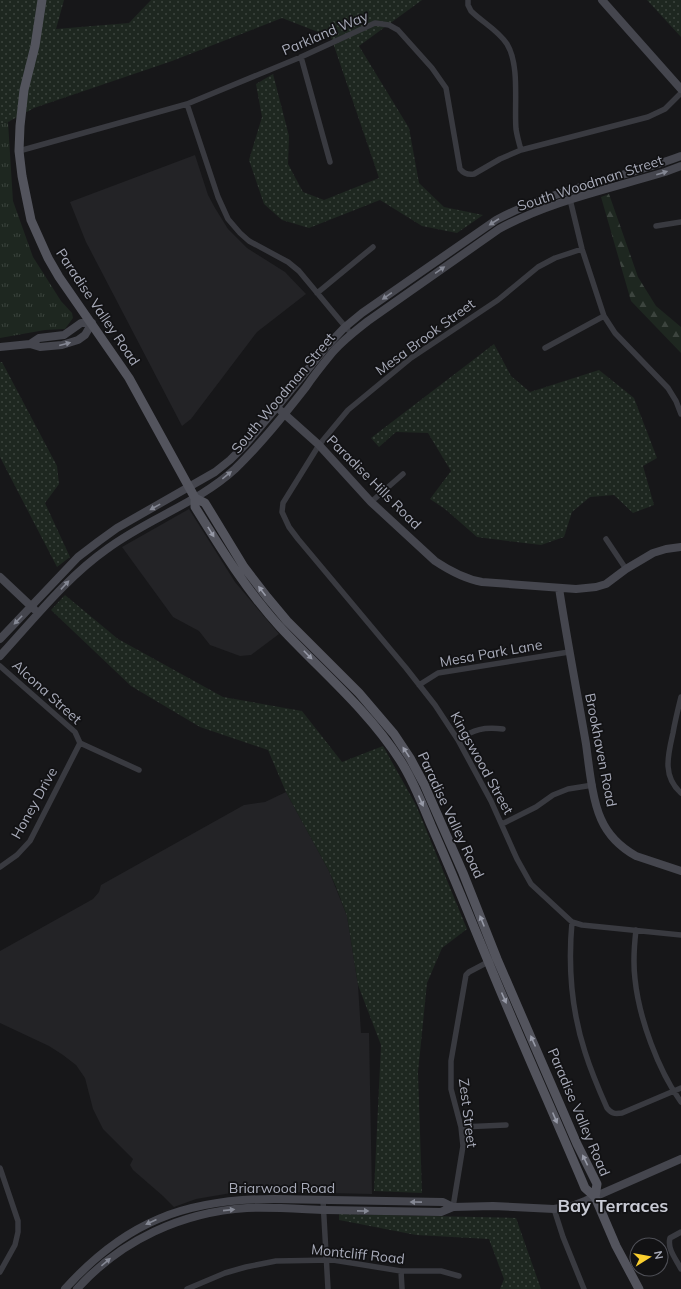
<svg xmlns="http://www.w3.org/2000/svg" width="681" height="1289" font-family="Mulish,sans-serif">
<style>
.built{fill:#232326}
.grass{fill:url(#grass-dots)}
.forest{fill:url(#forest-firs)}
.park{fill:url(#park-tufts)}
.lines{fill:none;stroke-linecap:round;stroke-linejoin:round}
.street{stroke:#393a40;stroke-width:5.5}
.secondary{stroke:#45464e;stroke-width:8}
.primary{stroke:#53545d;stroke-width:9}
.oneway{fill:#858894}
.oneway2{fill:#979aa7}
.labels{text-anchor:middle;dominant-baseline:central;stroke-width:3.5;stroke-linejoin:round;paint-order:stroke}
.street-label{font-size:14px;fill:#a8abb9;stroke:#121214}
.district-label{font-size:18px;font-weight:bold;fill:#c9cbd5;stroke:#121214}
</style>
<defs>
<pattern id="grass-dots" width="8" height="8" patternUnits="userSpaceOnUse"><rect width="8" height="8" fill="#1e2720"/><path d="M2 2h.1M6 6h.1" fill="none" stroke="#3c443e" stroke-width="1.8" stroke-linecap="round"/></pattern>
<pattern id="forest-firs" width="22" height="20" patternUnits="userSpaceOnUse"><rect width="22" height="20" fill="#1e2720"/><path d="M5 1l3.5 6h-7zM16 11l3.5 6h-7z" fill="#3c443e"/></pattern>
<pattern id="park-tufts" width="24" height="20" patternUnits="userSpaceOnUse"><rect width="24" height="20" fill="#1e2720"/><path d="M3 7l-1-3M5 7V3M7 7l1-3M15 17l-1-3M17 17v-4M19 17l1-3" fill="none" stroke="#3c443e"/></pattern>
</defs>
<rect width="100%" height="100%" fill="#171719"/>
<path class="built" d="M 195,155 L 208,195 L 215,208 L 228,229 L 247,248 L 285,272 L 306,294 L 257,332 L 191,419 L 182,426 L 86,242 L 70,202 Z
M 189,509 L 235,582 L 279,634 L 251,655 L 240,656 L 210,645 L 199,631 L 173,617 L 122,547 Z
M 286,792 L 329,871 L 347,916 L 358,985 L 361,1033 L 369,1033 L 372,1194 L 243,1191 L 196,1199 L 174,1207 L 163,1196 L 133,1170 L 130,1165 L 133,1159 L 103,1129 L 93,1109 L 85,1078 L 76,1065 L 63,1055 L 49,1046 L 0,1023 L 0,951 L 93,899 L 99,892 L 101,885 L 244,805 L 265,802 Z"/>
<path class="grass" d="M 0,0 L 64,0 L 56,29 L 129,23 L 151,0 L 422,0 L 359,46 L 409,128 L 419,183 L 444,207 L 483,215 L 457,233 L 422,226 L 380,200 L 309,228 L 282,220 L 264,204 L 249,160 L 262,117 L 256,84 L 273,74 L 289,136 L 288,164 L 303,192 L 324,200 L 379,178 L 331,37 L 282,18 L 172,61 L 34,108 L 8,122 L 0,124 Z
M 647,0 L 681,0 L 681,37 Z
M 494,344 L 511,376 L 530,392 L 599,370 L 634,398 L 657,458 L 643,466 L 654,505 L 633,513 L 614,495 L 590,497 L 572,512 L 564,537 L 541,545 L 477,537 L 445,509 L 430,499 L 451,471 L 428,433 L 396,432 L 379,447 L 371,438 Z
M 0,362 L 2,362 L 57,466 L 59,484 L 45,503 L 70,557 L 57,567 L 0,457 Z
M 65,595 L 118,639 L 223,697 L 302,711 L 342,762 L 383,746 L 416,805 L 467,929 L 442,948 L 427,983 L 418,1072 L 422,1193 L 374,1191 L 381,1045 L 358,985 L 347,916 L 336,887 L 329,871 L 286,792 L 268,750 L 200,727 L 131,686 L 51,610 Z
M 339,1214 L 516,1218 L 541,1289 L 500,1289 L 504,1279 L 489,1239 L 416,1235 L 339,1220 Z"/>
<path class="forest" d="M 609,194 L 638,277 L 656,306 L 681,327 L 681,353 L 631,301 L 601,197 Z"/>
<path class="park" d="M 8,122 L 13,201 L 33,257 L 61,301 L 72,313 L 73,318 L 65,329 L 45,330 L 0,338 L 0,124 Z"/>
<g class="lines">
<path class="street" d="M 468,0 L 468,5 L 471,11 C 482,22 498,30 507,44 C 520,65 514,105 516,129 C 517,136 519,143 521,150
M 301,57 L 330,162
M 187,104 L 218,197 L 228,219 L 240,233 L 249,241 L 288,262 L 299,271 L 348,330
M 19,151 L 187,104 L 301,57 L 375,23 L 389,25 L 398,30 L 432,68 L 446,88 L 460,169 C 464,174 468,175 474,174 L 500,159 L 521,150 L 648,117 L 665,109 L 681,93
M 568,191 L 582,249 L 604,316 L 615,333 L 668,388 L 676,401 L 681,414
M 656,226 L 681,222
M 582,249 L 555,258 L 538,267 L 498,300 L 411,358 L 348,410 L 319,445 L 283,503 L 282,512 L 289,527 L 298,539 L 406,668 L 435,705 L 458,740 L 491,801 L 517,859 L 531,884 L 572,922 L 582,925 L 681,935
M 317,293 L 373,247
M 545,348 L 604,316
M 371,502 L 403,474
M 606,539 L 626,569
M 0,666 L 75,732 L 80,743
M 419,685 L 438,673 L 569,652
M 681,697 C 678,709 675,721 673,733 C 668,755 662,776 681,793
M 458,740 C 474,729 484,727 503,729
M 80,743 L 139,770
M 502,824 L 536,807 L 553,795 L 568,789 L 593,785
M 0,867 L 17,855 L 30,841 L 80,743
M 572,922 C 568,966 571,1009 585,1052 C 591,1071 599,1090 607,1108 C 612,1114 615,1114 622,1113 L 681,1088
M 636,930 C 634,947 633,963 635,979 C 639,1018 658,1070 681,1102
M 461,1127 L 506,1125
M 0,1168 L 18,1221 L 18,1232 L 15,1245 L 0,1272
M 323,1200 L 328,1289
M 453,1207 L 463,1146 L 461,1127 L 451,1089 L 451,1061 L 466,975 L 469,972 L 488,962
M 554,1209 L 563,1237 L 584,1289
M 681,1232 L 670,1238 C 667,1249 676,1259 681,1269
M 401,1271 L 402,1289
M 187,1289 L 225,1273 L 246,1267 L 276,1261 L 333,1260 L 401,1271 L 441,1271 L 459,1276"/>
<path class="secondary" d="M 602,0 L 681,89
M 30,344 L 39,338 L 64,335 L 81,323 L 92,323
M 0,347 L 30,344 L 40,347 L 62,345 L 78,340 L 85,335 L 92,323
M 281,411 L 319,445 L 371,502 L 435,561 C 450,571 465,579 482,582 L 576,589 L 596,587 L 606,584 L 626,569 L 653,553 L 666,549 L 681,547
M 0,577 L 34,609
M 559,588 C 567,640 577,692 586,744 C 589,766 592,799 601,819 C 608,835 620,847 636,856 L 681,871
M 0,639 L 78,557 L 99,541 L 117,528 L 215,472 L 230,460 L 245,445 L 277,407 L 327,346 L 345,327 L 362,313 L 496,220 C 554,189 620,179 681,156
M 0,656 C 34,619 66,578 107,549 C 147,519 198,503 235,469 C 261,444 284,415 306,387 C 314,375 323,364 332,353 C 342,341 355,331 368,321 L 499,229 C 550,201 609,189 665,172 L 681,166
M 65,1289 C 125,1222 185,1199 274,1199 L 443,1202 L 453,1207
M 77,1289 C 121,1240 182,1212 247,1208 C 273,1207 300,1209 326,1210 C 364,1211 403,1211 441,1212 L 453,1207 L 493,1206 L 554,1209 L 572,1206 L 585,1201 L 681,1159"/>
<path class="primary" d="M 42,0 L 35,46 L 24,90 L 20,126 L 19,151 L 22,176 L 31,220 L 48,258 L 59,277 L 129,378 L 195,498 L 195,507 C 221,549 247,591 280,627 C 321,671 367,709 400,760 C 413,780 422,803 431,825 C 451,870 469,915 488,961 C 519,1037 553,1112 585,1188 L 595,1197 L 616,1246 L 639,1289
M 195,498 L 205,503 L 244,567 L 267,597 L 287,621 L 359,693 L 394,734 L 410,758 L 424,784 L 463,873 L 497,959 L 577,1144 L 597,1184 L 595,1197"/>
</g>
<defs><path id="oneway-solid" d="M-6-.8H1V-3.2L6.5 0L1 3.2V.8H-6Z"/></defs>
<g class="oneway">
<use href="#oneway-solid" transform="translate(662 173) rotate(-17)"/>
<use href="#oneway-solid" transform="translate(494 222) rotate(147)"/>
<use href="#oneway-solid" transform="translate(440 270) rotate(-35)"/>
<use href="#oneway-solid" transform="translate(387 296) rotate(145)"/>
<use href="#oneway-solid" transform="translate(65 344) rotate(-15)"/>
<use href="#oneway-solid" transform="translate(227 475) rotate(-39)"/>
<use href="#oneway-solid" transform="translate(155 507) rotate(151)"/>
<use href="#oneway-solid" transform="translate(65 585) rotate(-47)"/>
<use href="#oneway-solid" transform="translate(18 620) rotate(134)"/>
<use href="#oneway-solid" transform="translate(416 1202) rotate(-179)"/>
<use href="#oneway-solid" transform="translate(229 1210) rotate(-6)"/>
<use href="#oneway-solid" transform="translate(363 1211) rotate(1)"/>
<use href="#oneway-solid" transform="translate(151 1222) rotate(156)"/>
<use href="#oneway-solid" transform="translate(106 1262) rotate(-40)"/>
</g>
<g class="oneway2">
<use href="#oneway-solid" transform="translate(211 532) rotate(58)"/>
<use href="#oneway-solid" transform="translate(262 591) rotate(-127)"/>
<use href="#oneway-solid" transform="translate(308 655) rotate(45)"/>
<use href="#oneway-solid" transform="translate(406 752) rotate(-123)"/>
<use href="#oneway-solid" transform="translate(421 801) rotate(66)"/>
<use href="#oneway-solid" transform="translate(482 921) rotate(-112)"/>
<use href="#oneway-solid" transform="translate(504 998) rotate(66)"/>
<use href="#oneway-solid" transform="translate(533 1041) rotate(-114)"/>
<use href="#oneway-solid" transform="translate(555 1118) rotate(67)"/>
<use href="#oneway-solid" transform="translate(585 1160) rotate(-116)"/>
</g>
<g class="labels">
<g class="street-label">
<text transform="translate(325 33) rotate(-23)">Parkland Way</text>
<text transform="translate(590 183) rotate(-18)">South Woodman Street</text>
<text transform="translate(98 307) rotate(56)">Paradise Valley Road</text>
<text transform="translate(425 337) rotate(-36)">Mesa Brook Street</text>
<text transform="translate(283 393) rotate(-50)">South Woodman Street</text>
<text transform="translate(374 482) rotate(45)">Paradise Hills Road</text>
<text transform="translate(491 653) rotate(-10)">Mesa Park Lane</text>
<text transform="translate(47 692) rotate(42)">Alcona Street</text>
<text transform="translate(601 750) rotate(79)">Brookhaven Road</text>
<text transform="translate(482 763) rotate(61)">Kingswood Street</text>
<text transform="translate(34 803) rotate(-61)">Honey Drive</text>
<text transform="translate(451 815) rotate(65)">Paradise Valley Road</text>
<text transform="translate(579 1112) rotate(67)">Paradise Valley Road</text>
<text transform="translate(468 1113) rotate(83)">Zest Street</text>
<text x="282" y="1188">Briarwood Road</text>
<text transform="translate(358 1254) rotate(6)">Montcliff Road</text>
</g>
<g class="district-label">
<text x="613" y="1205">Bay Terraces</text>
</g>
</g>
<g transform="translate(649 1257) rotate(79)"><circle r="19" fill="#121214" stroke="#4e4f56"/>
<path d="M0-3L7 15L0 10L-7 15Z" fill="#facf2e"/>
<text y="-6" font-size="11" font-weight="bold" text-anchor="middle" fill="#a8abb9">N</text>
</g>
</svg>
